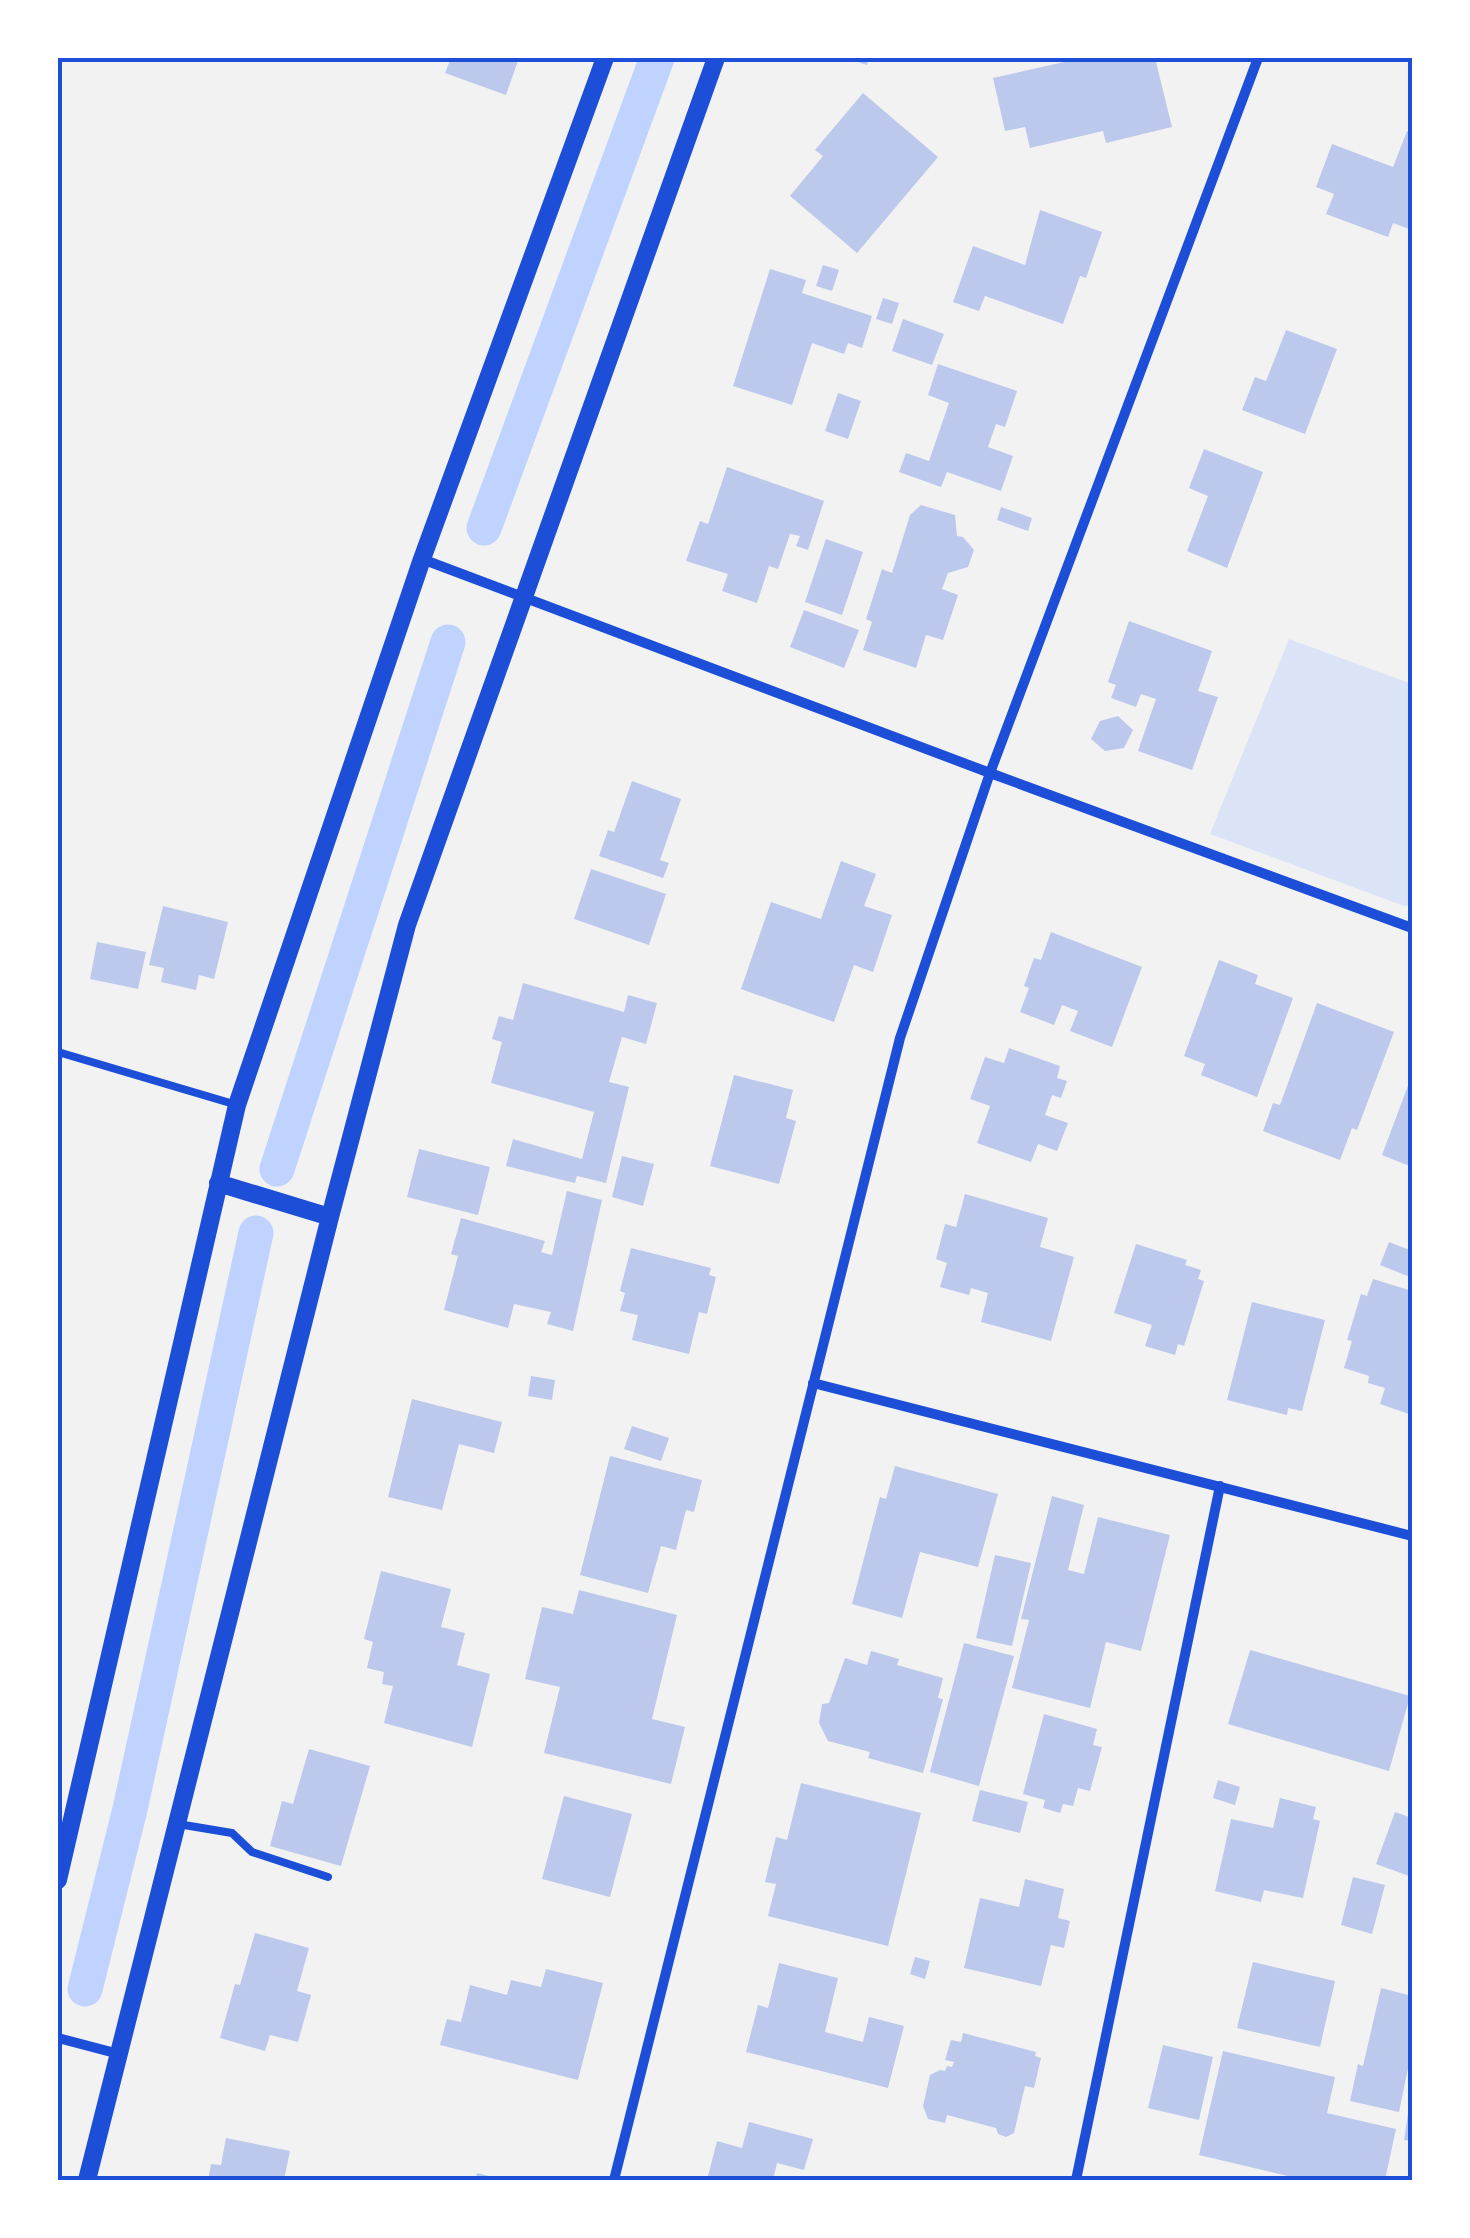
<svg xmlns="http://www.w3.org/2000/svg" width="1470" height="2238" font-family="Poppins,sans-serif">
<style>
.green{fill:#dbe4f7}
.lines{fill:none;stroke-linecap:round;stroke-linejoin:round}
.canal{stroke:#bfd3fe;stroke-width:35}
.building{fill:#bdc9ec}
.service{stroke:#1d4ed8;stroke-width:8}
.minor{stroke:#1d4ed8;stroke-width:10}
.tertiary{stroke:#1d4ed8;stroke-width:18}
.neatline{fill:none;stroke:#1d4ed8;stroke-width:4}
</style>
<rect width="100%" height="100%" fill="#f2f2f2"/>
<path class="green" d="M 1289,639 L 1412,684 L 1412,905 L 1404,906 L 1210,834 Z"/>
<g class="lines">
<path class="canal" d="M 484,528 L 657,58
M 277,1169 L 448,642
M 85,1989 L 130,1809 L 256,1233"/>
</g>
<path class="building" d="M 451,58 L 519,58 L 506,95 L 445,73 Z
M 845,58 L 869,58 L 867,65 Z
M 1082,58 L 1155,58 L 1172,127 L 1106,143 L 1103,131 L 1030,148 L 1025,127 L 1005,131 L 993,78 Z
M 863,93 L 938,157 L 857,253 L 790,196 L 823,156 L 815,150 Z
M 1407,131 L 1412,133 L 1412,230 L 1393,223 L 1388,237 L 1326,214 L 1334,194 L 1316,187 L 1332,144 L 1393,167 Z
M 1040,210 L 1102,232 L 1086,278 L 1080,276 L 1063,324 L 985,296 L 979,311 L 953,302 L 973,246 L 1025,265 Z
M 823,265 L 839,270 L 832,291 L 816,286 Z
M 770,269 L 806,280 L 802,293 L 872,316 L 862,348 L 848,343 L 844,354 L 812,343 L 792,405 L 733,386 Z
M 883,298 L 899,303 L 892,324 L 876,319 Z
M 903,319 L 944,334 L 932,365 L 892,351 Z
M 1286,330 L 1337,349 L 1305,434 L 1242,410 L 1255,377 L 1266,381 Z
M 938,364 L 1017,391 L 1005,427 L 996,424 L 988,447 L 1013,456 L 1001,491 L 947,472 L 941,487 L 899,472 L 906,453 L 929,461 L 949,403 L 928,395 Z
M 838,393 L 861,401 L 848,439 L 825,431 Z
M 1204,449 L 1263,472 L 1227,568 L 1187,551 L 1208,496 L 1189,488 Z
M 727,467 L 824,501 L 808,550 L 796,546 L 800,536 L 790,534 L 778,569 L 769,566 L 757,603 L 722,591 L 728,574 L 686,561 L 700,521 L 708,524 Z
M 921,505 L 955,515 L 957,536 L 963,537 L 974,550 L 968,567 L 948,573 L 942,589 L 958,595 L 943,640 L 926,635 L 916,668 L 863,650 L 872,622 L 866,619 L 882,569 L 892,573 L 910,515 Z
M 1001,507 L 1032,518 L 1028,531 L 997,520 Z
M 826,539 L 863,552 L 842,615 L 805,602 Z
M 804,610 L 859,630 L 844,668 L 790,647 Z
M 1129,621 L 1212,651 L 1198,691 L 1218,697 L 1192,770 L 1138,751 L 1156,699 L 1141,694 L 1136,707 L 1111,698 L 1116,685 L 1108,682 Z
M 1118,716 L 1133,730 L 1124,748 L 1105,751 L 1091,739 L 1100,721 Z
M 632,781 L 681,799 L 660,860 L 669,863 L 663,878 L 599,856 L 608,830 L 614,832 Z
M 841,861 L 876,874 L 864,906 L 892,915 L 873,972 L 854,965 L 834,1022 L 741,989 L 771,902 L 821,919 Z
M 591,869 L 666,894 L 649,945 L 574,919 Z
M 163,906 L 228,922 L 214,979 L 199,975 L 196,990 L 161,982 L 164,968 L 149,965 Z
M 1051,932 L 1142,967 L 1112,1047 L 1070,1031 L 1078,1011 L 1062,1005 L 1054,1025 L 1020,1012 L 1029,988 L 1024,986 L 1034,958 L 1041,960 Z
M 97,942 L 146,952 L 138,989 L 90,979 Z
M 1219,960 L 1258,975 L 1255,984 L 1293,998 L 1257,1097 L 1201,1075 L 1205,1064 L 1184,1056 Z
M 523,983 L 624,1012 L 628,995 L 657,1003 L 646,1044 L 622,1037 L 609,1082 L 629,1087 L 606,1183 L 577,1176 L 575,1183 L 506,1166 L 513,1139 L 582,1159 L 594,1112 L 491,1083 L 502,1042 L 492,1039 L 499,1016 L 513,1020 Z
M 1317,1003 L 1394,1032 L 1357,1130 L 1352,1128 L 1340,1160 L 1263,1131 L 1273,1103 L 1280,1105 Z
M 1009,1048 L 1060,1066 L 1057,1078 L 1067,1081 L 1061,1098 L 1052,1095 L 1045,1115 L 1068,1123 L 1057,1151 L 1038,1144 L 1031,1162 L 977,1143 L 990,1106 L 970,1099 L 985,1057 L 1004,1063 Z
M 734,1075 L 793,1090 L 786,1118 L 796,1121 L 779,1184 L 710,1166 Z
M 1412,1075 L 1412,1167 L 1382,1155 Z
M 419,1149 L 490,1167 L 478,1215 L 407,1197 Z
M 622,1156 L 654,1164 L 643,1206 L 612,1197 Z
M 567,1191 L 602,1200 L 573,1331 L 547,1324 L 551,1312 L 514,1304 L 508,1328 L 444,1310 L 458,1256 L 451,1254 L 461,1218 L 545,1241 L 541,1252 L 552,1255 Z
M 965,1194 L 1048,1218 L 1040,1247 L 1074,1257 L 1051,1341 L 981,1322 L 988,1293 L 971,1288 L 969,1295 L 940,1287 L 947,1263 L 936,1259 L 945,1224 L 956,1227 Z
M 1389,1242 L 1412,1251 L 1410,1277 L 1380,1265 Z
M 1136,1244 L 1187,1260 L 1185,1265 L 1201,1270 L 1198,1279 L 1204,1281 L 1184,1346 L 1178,1344 L 1175,1355 L 1145,1346 L 1152,1325 L 1114,1313 Z
M 631,1248 L 711,1268 L 709,1275 L 716,1277 L 707,1314 L 699,1312 L 689,1354 L 632,1340 L 638,1315 L 620,1311 L 625,1293 L 620,1291 Z
M 1373,1279 L 1412,1291 L 1412,1415 L 1380,1404 L 1385,1388 L 1368,1383 L 1369,1376 L 1344,1368 L 1352,1341 L 1347,1340 L 1361,1294 L 1367,1296 Z
M 1252,1302 L 1325,1320 L 1302,1411 L 1288,1408 L 1287,1415 L 1227,1400 Z
M 531,1376 L 555,1380 L 552,1400 L 528,1396 Z
M 412,1399 L 502,1422 L 494,1453 L 459,1444 L 442,1510 L 388,1497 Z
M 632,1426 L 669,1438 L 661,1461 L 624,1449 Z
M 610,1456 L 702,1480 L 694,1512 L 686,1510 L 676,1550 L 661,1546 L 648,1593 L 580,1575 Z
M 895,1466 L 998,1494 L 978,1567 L 920,1552 L 902,1618 L 852,1604 L 880,1497 L 886,1499 Z
M 1052,1496 L 1084,1505 L 1068,1570 L 1084,1574 L 1098,1517 L 1170,1535 L 1141,1651 L 1106,1642 L 1090,1708 L 1012,1688 L 1029,1620 L 1021,1619 Z
M 995,1555 L 1031,1563 L 1012,1646 L 976,1638 Z
M 381,1571 L 451,1589 L 441,1627 L 465,1633 L 457,1665 L 490,1674 L 472,1747 L 384,1723 L 393,1686 L 382,1684 L 384,1672 L 367,1668 L 373,1642 L 364,1639 Z
M 579,1590 L 677,1615 L 652,1719 L 685,1727 L 671,1784 L 544,1753 L 560,1687 L 525,1679 L 542,1607 L 573,1614 Z
M 964,1643 L 1014,1656 L 979,1786 L 930,1772 Z
M 1250,1650 L 1410,1696 L 1389,1771 L 1228,1724 Z
M 871,1651 L 899,1659 L 897,1665 L 943,1678 L 938,1698 L 943,1699 L 923,1773 L 868,1758 L 870,1752 L 828,1741 L 819,1723 L 822,1704 L 829,1703 L 845,1658 L 867,1665 Z
M 1044,1714 L 1097,1729 L 1093,1745 L 1102,1747 L 1090,1791 L 1078,1788 L 1073,1806 L 1063,1804 L 1060,1813 L 1043,1808 L 1045,1800 L 1023,1794 Z
M 309,1749 L 370,1766 L 341,1866 L 270,1846 L 282,1801 L 293,1804 Z
M 1218,1780 L 1240,1787 L 1235,1805 L 1213,1798 Z
M 801,1783 L 921,1813 L 888,1946 L 768,1916 L 776,1884 L 765,1882 L 776,1837 L 787,1840 Z
M 980,1790 L 1028,1802 L 1020,1833 L 972,1821 Z
M 564,1796 L 632,1814 L 610,1897 L 542,1879 Z
M 1280,1798 L 1316,1807 L 1313,1819 L 1320,1821 L 1303,1898 L 1264,1890 L 1261,1902 L 1215,1891 L 1231,1819 L 1273,1828 Z
M 1395,1812 L 1412,1818 L 1412,1867 L 1409,1876 L 1376,1864 Z
M 1353,1877 L 1385,1885 L 1372,1934 L 1341,1925 Z
M 1025,1879 L 1064,1889 L 1058,1918 L 1070,1921 L 1064,1948 L 1051,1945 L 1041,1986 L 964,1968 L 980,1898 L 1019,1907 Z
M 255,1933 L 309,1948 L 297,1991 L 311,1995 L 298,2042 L 270,2035 L 265,2051 L 220,2038 L 235,1984 L 240,1985 Z
M 915,1957 L 930,1961 L 925,1979 L 910,1974 Z
M 1253,1962 L 1335,1981 L 1320,2047 L 1237,2028 Z
M 779,1963 L 838,1978 L 825,2032 L 863,2042 L 869,2017 L 904,2026 L 888,2088 L 746,2052 L 758,2005 L 768,2008 Z
M 546,1969 L 603,1983 L 578,2080 L 440,2045 L 447,2019 L 461,2022 L 470,1985 L 507,1995 L 511,1980 L 541,1987 Z
M 1381,1988 L 1412,1996 L 1412,2049 L 1399,2112 L 1350,2101 L 1358,2064 L 1363,2066 Z
M 963,2033 L 1036,2052 L 1035,2056 L 1041,2058 L 1034,2088 L 1025,2086 L 1014,2133 L 1006,2137 L 998,2134 L 996,2128 L 947,2115 L 945,2123 L 928,2119 L 923,2106 L 930,2075 L 940,2070 L 945,2071 L 947,2066 L 952,2067 L 954,2062 L 945,2060 L 951,2040 L 961,2042 Z
M 1163,2045 L 1213,2057 L 1199,2120 L 1148,2108 Z
M 1223,2051 L 1335,2077 L 1327,2113 L 1396,2129 L 1385,2180 L 1291,2180 L 1292,2177 L 1199,2155 Z
M 1410,2100 L 1412,2100 L 1412,2141 L 1404,2140 Z
M 749,2122 L 813,2139 L 804,2170 L 777,2163 L 773,2180 L 707,2180 L 717,2141 L 742,2148 Z
M 226,2138 L 290,2151 L 284,2180 L 208,2180 L 211,2164 L 221,2165 Z
M 477,2173 L 501,2179 L 501,2180 L 475,2180 Z"/>
<g class="lines">
<path class="service" d="M 58,1052 L 237,1105
M 178,1824 L 232,1833 L 252,1852 L 328,1877"/>
<path class="minor" d="M 422,559 L 990,773 L 1412,928
M 813,1383 L 1412,1536
M 58,2038 L 119,2054
M 614,2180 L 900,1038 L 990,773 L 1258,58
M 1076,2180 L 1220,1486"/>
<path class="tertiary" d="M 218,1183 L 330,1217
M 58,1880 L 237,1105 L 422,559 L 605,58
M 87,2180 L 330,1217 L 407,925 L 716,58"/>
</g>
<rect width="1470" height="2238" fill="none" stroke="#ffffff" stroke-width="120"/>
<rect x="60" y="60" width="1350" height="2118" class="neatline"/>
</svg>
